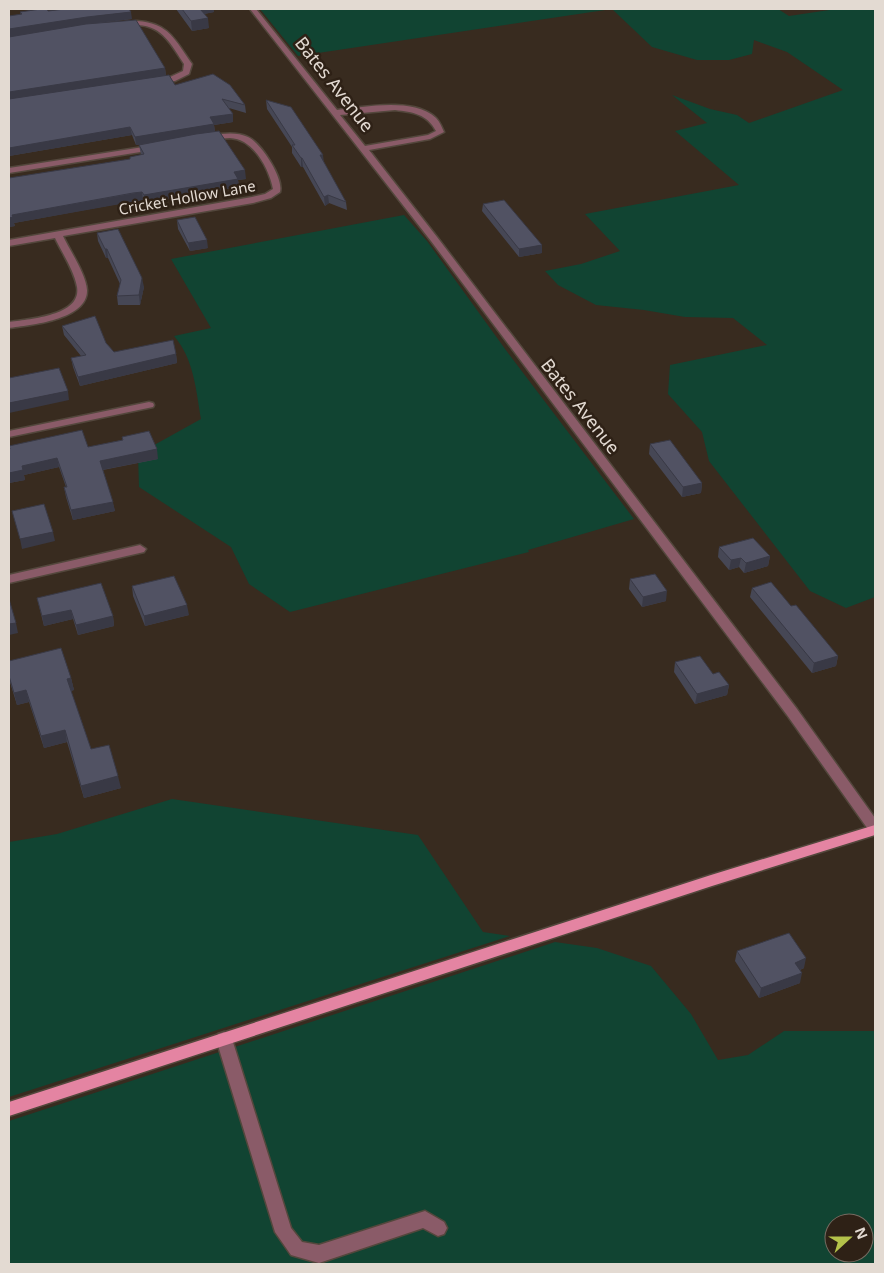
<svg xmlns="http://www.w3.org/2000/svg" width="884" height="1273" font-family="'Noto Sans',sans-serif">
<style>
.green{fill:#114432;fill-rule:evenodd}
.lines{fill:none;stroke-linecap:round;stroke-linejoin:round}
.minor-casing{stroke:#53473c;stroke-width:3}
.major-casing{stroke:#53473c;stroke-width:3}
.minor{fill:#8a5b68;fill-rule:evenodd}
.major{fill:#e484a2;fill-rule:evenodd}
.wall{fill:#464755}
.shaded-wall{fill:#393945}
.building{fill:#515263;stroke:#393945}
.labels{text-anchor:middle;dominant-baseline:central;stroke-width:5;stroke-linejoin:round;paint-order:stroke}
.far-street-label{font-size:15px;fill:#e3dad2;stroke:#2e2116}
.street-label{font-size:18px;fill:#e3dad2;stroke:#2e2116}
</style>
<rect width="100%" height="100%" fill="#382b1f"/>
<path class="green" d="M 260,9 L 778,9 L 789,16 L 836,9 L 875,9 L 875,597 L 846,608 L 810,591 L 709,461 L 702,432 L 668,394 L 670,365 L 767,345 L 733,318 L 685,317 L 644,310 L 596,305 L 558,285 L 545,271 L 581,264 L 620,251 L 585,214 L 739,185 L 675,131 L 707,123 L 672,95 L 710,109 L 737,115 L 749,123 L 843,90 L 787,52 L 754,40 L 752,54 L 729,60 L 697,60 L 652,47 L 612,9 L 298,56 Z
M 404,215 L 427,241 L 508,353 L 634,519 L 528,550 L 529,552 L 290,612 L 249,584 L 231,547 L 139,487 L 138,454 L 201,419 C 196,390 194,359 174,336 L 211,328 L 171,259 Z
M 172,799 L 418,835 L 483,932 L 510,936 L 9,1097 L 9,842 L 57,834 Z
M 555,942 L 597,948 L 651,966 L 691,1014 L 718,1060 L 748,1055 L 784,1031 L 875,1031 L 875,1264 L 9,1264 L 9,1121 ZM 834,1223 L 864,1223 L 864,1253 L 834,1253 Z"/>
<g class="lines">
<g class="minor-casing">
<path id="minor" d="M 250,9 L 256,9 L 337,110 C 364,107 414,97 436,118 C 440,122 442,128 444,132 L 430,139 L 369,150 L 437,237 L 797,709 L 875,818 L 875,833 L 870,832 L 787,715 L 431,241 ZM 395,110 C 413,112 427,114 436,131 L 428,135 L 365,146 L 340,115 Z
M 137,21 C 169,23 175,40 192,64 L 189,74 L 175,81 L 153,83 L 153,79 L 170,77 L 183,71 L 184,64 C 172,46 163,26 138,25 C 132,25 125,28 119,24 Z
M 221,134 C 230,133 240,133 248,137 C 261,143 284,178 280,192 L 271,198 L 253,203 L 63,236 C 70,251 86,274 87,290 C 88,320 30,325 9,328 L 9,322 C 28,319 82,316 77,287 C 74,270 62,253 55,238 L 9,246 L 9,240 L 252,197 L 265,194 L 273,189 C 269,169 254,139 230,138 C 222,138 210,143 204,138 Z
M 156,145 L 159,145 L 159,149 L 9,173 L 9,168 Z
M 149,402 L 153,403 L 154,405 L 153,407 L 9,437 L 9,431 Z
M 140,545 L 146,549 L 144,552 L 9,583 L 9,575 Z
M 224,1032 L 230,1034 L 232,1039 L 291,1228 L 302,1242 L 319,1245 L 425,1211 L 444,1222 L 447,1228 L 444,1234 L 438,1236 L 423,1228 L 319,1263 L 291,1255 L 275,1232 L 216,1039 L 218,1034 Z"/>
</g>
<g class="major-casing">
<path id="major" d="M 875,825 L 875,835 L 712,886 L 9,1116 L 9,1102 L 711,875 Z"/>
</g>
<use href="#minor" class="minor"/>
<use href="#major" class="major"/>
</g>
<path class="wall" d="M 176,9 L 213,9 L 214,12 L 204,14 L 209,28 L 192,31 Z
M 48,11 L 132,19 L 93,24 L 165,68 L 166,76 L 175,85 L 245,105 L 246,113 L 229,108 L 233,114 L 233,122 L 214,125 L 215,132 L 246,179 L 238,180 L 239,187 L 145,203 L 143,200 L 134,201 L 14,223 L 15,226 L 9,227 L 9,178 L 130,159 L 141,155 L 139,145 L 157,142 L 136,145 L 132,135 L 9,156 L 9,16 L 21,15 L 20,12 Z
M 266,100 L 324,163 L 346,202 L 347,210 L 329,203 L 325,206 L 303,167 L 301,167 L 292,153 L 292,147 L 267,109 Z
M 483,204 L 542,253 L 519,257 L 482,211 Z
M 177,220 L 208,248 L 190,251 L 178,229 Z
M 97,233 L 144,287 L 140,305 L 118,305 L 117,296 L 120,284 L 108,258 L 106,258 L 98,241 Z
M 62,326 L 106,343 L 114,352 L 176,354 L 177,363 L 80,386 L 73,367 L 71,358 L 81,356 L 64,335 Z
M 122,437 L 158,459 L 103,470 L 115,511 L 73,520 L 66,497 L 64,487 L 66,487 L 59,467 L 24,475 L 25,480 L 9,483 L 9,446 L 88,447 L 122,440 Z
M 650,444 L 702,483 L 701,493 L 682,497 L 649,454 Z
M 719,547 L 770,556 L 768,566 L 744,573 L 739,567 L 729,570 L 718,557 Z
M 630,579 L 666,601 L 642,607 L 629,589 Z
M 132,586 L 189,615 L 145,626 L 133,596 Z
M 752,588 L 791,606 L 838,656 L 836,666 L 812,673 L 750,597 Z
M 37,598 L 113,616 L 114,626 L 78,635 L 73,619 L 44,626 Z
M 9,661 L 71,678 L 74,690 L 71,691 L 91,749 L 121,788 L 84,798 L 67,742 L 44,748 L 29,702 L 17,705 L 9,679 Z
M 675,662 L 713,674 L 729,685 L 727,695 L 695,704 L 674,672 Z
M 737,951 L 804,968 L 800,970 L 800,983 L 759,998 L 735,961 Z"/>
<path class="shaded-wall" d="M 198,9 L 213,9 L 214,12 L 199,15 Z
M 131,12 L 132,19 L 88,24 L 9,37 L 9,29 L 87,17 Z
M 208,18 L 209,28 L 192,31 L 191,21 Z
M 165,68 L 166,76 L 9,100 L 9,92 Z
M 233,114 L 233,122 L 214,125 L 215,132 L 136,145 L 135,137 L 210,117 Z
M 130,127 L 132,135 L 9,156 L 9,148 Z
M 320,155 L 323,155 L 324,163 Z
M 301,158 L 302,158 L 303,167 L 301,167 Z
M 245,170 L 246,179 L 238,180 L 239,187 L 145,203 L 144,195 L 234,172 Z
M 142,192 L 143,200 L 14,223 L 15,226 L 9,227 L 9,218 L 12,215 Z
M 328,195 L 329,203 L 325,206 L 324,197 Z
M 207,240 L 208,248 L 190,251 L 188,243 Z
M 542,245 L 542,253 L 519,257 L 519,249 Z
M 105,249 L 107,249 L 108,258 L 106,258 Z
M 142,278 L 144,287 L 140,305 L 139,295 Z
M 176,354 L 177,363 L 80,386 L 78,377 Z
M 68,391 L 69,400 L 9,413 L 9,403 Z
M 157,449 L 158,459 L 101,470 L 100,461 Z
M 57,458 L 59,467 L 24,475 L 25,480 L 9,483 L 9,473 L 22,466 Z
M 702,483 L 701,493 L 682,497 L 683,487 Z
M 113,502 L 115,511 L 73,520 L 71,510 Z
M 53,532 L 55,541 L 22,549 L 20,539 Z
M 770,556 L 768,566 L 744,573 L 746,563 Z
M 741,558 L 739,567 L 729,570 L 731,560 Z
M 667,591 L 666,601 L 642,607 L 643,597 Z
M 187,605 L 189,615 L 145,626 L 144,616 Z
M 71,610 L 73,619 L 44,626 L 42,616 Z
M 113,616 L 114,626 L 78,635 L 76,625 Z
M 16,623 L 18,633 L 9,635 L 9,624 Z
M 838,656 L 836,666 L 812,673 L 814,663 Z
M 71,678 L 74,690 L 69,691 L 67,679 Z
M 729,685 L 727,695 L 695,704 L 697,694 Z
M 26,690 L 29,702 L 17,705 L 14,693 Z
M 65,730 L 67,742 L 44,748 L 41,736 Z
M 118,776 L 121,788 L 84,798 L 81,786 Z
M 806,958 L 804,968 L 792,973 L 795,963 Z
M 802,973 L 800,983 L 759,998 L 761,988 Z"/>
<path class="building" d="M 41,9 L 47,9 L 48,11 L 65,9 L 129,9 L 131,12 L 87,17 L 9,29 L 9,16 L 22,14 L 20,12 Z
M 182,9 L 200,9 L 208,18 L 191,21 Z
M 136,20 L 165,68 L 9,92 L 9,37 L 86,24 Z
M 213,74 L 230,85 L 245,105 L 222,99 L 233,114 L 210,117 L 214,124 L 135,137 L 130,127 L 9,148 L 9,99 L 169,75 L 175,85 Z
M 266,100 L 291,107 L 323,155 L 320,155 L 346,202 L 328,195 L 324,197 L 302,158 L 301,158 L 292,145 L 295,145 Z
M 219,131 L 245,170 L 234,172 L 238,179 L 144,195 L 142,192 L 133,193 L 12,215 L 13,217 L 9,218 L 9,178 L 130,159 L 130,157 L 144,154 L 139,145 L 196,134 Z
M 504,200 L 542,245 L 519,249 L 483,204 Z
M 195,217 L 207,240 L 188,243 L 177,220 Z
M 118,229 L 142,278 L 139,295 L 117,296 L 121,280 L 107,249 L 105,249 L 97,233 Z
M 95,316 L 106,343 L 114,352 L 173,340 L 176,354 L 78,377 L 71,358 L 86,355 L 62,326 Z
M 59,368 L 68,391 L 9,403 L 9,378 Z
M 82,430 L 88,447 L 123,440 L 122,437 L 149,431 L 157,449 L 100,461 L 113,502 L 71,510 L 64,487 L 67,487 L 57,458 L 22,466 L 23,470 L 9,473 L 9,449 L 10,449 L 9,446 Z
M 670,440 L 702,483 L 683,487 L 650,444 Z
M 44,504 L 53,532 L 20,539 L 12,511 Z
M 753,538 L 770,556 L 746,563 L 741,558 L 731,560 L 719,547 Z
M 655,574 L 667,591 L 643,597 L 630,579 Z
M 174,576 L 187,605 L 144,616 L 132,586 Z
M 771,582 L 791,606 L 796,605 L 838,656 L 814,663 L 752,588 Z
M 101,583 L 113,616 L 76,625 L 71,610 L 42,616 L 37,598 Z
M 9,599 L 16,623 L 9,624 Z
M 61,648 L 71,678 L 67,679 L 91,749 L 109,745 L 118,776 L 81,786 L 65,730 L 41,736 L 26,690 L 14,693 L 9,676 L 9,661 Z
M 700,656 L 713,674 L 719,672 L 729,685 L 697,694 L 675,662 Z
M 789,933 L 806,958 L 795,963 L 802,973 L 761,988 L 737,951 Z"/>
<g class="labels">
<g class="far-street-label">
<text transform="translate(187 197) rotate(-10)">Cricket Hollow Lane</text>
</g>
<g class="street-label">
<text transform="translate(335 84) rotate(52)">Bates Avenue</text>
<text transform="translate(581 406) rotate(52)">Bates Avenue</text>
</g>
</g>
<rect width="884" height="1273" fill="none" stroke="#e3dad2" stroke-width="20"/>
<g transform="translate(849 1238) rotate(69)"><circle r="24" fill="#2e2116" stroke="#766b61"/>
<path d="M0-4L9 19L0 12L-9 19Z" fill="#b4c24a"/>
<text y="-8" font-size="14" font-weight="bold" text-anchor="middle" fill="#e3dad2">N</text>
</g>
</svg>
